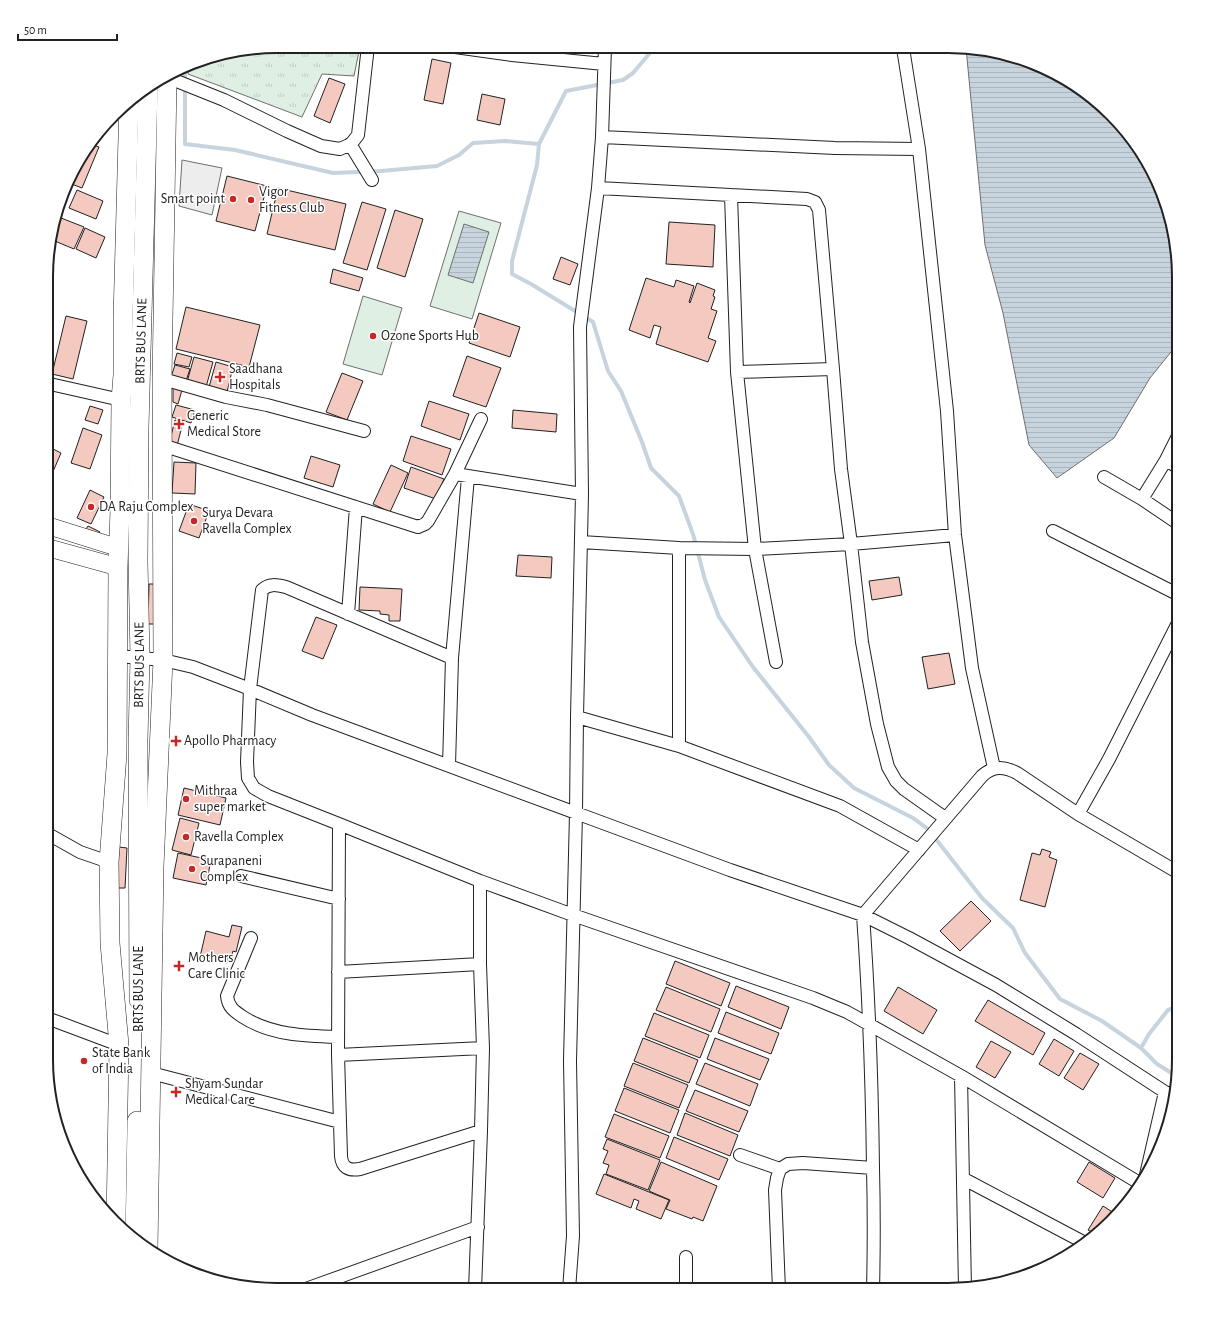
<svg xmlns="http://www.w3.org/2000/svg" width="1225" height="1336" font-family="'Alegreya Sans',sans-serif">
<style>
.grass{fill:url(#grass-tufts);stroke:#6f6f6f}
.pitch{fill:#e0efe3;stroke:#6f6f6f}
.parking{fill:#ededed;stroke:#6f6f6f}
.water{fill:url(#water-rules);stroke:#6f6f6f}
.lines{fill:none;stroke-linecap:round;stroke-linejoin:round}
.stream{stroke:#c7d3dd;stroke-width:4}
.building{fill:#f3c9c0;stroke:#222}
.street-casing{stroke:#222;stroke-width:14}
.secondary-casing{stroke:#222;stroke-width:18}
.primary-casing{stroke:#222;stroke-width:20}
.street{stroke:#fff;stroke-width:12}
.secondary{stroke:#fff;stroke-width:17}
.primary{stroke:#fff;stroke-width:19}
.poi-dot{fill:#c62828;stroke:#fff;stroke-width:1.5}
.labels{text-anchor:middle;dominant-baseline:central;stroke-width:3;stroke-linejoin:round;paint-order:stroke}
.poi-label{font-size:14px;fill:#222;stroke:#fff;text-anchor:start}
.street-label{font-size:14px;fill:#222;stroke:#fff}
.rim{fill:none;stroke:#222;stroke-width:2}
</style>
<defs>
<pattern id="grass-tufts" width="24" height="20" patternUnits="userSpaceOnUse"><rect width="24" height="20" fill="#e0efe3"/><path d="M3 7l-1-3M5 7V3M7 7l1-3M15 17l-1-3M17 17v-4M19 17l1-3" fill="none" stroke="#c0cdc2"/></pattern>
<pattern id="water-rules" width="6" height="5" patternUnits="userSpaceOnUse"><rect width="6" height="5" fill="#c7d3dd"/><path d="M0 2.5h6" fill="none" stroke="#abb5bd"/></pattern>
</defs>
<rect width="100%" height="100%" fill="#fff"/>
<path class="grass" d="M 277,46 L 360,46 L 354,76 L 322,74 L 302,117 L 188,74 L 188,67 L 202,58 Z"/>
<path class="pitch" d="M 459,211 L 501,223 L 472,319 L 430,306 Z
M 363,296 L 402,308 L 382,375 L 343,364 Z"/>
<path class="parking" d="M 182,160 L 222,168 L 212,215 L 179,206 Z"/>
<path class="water" d="M 966,48 L 978,48 L 1064,77 L 1111,113 L 1140,149 L 1167,203 L 1179,262 L 1179,342 L 1150,378 L 1114,438 L 1057,478 L 1029,445 L 1003,313 L 985,245 Z
M 464,224 L 489,232 L 473,283 L 448,275 Z"/>
<g class="lines">
<path class="stream" d="M 185,68 L 185,144 L 235,150 L 333,173 L 381,171 L 437,166 L 459,155 L 473,143 L 505,141 L 539,144 L 537,165 L 512,261 L 512,274 L 531,284 L 593,322 L 608,371 L 621,391 L 642,442 L 651,468 L 679,496 L 693,534 L 705,580 L 719,617 L 753,667 L 809,737 L 829,765 L 854,788 L 913,818 L 928,829 L 982,898 L 1013,928 L 1025,953 L 1060,999 L 1102,1021 L 1141,1048 L 1157,1064 L 1178,1077
M 539,144 L 566,91 L 623,80 L 633,73 L 649,54 L 652,47
M 1141,1048 L 1149,1034 L 1168,1010 L 1179,1006"/>
</g>
<path class="building" d="M 432,59 L 451,63 L 443,104 L 424,100 Z
M 329,78 L 345,84 L 330,123 L 314,116 Z
M 482,94 L 505,99 L 500,125 L 477,120 Z
M 91,144 L 99,147 L 82,188 L 69,183 L 77,161 Z
M 227,176 L 267,186 L 255,231 L 216,221 Z
M 278,188 L 346,204 L 335,250 L 267,234 Z
M 77,190 L 103,201 L 96,219 L 69,208 Z
M 362,202 L 386,209 L 367,270 L 343,263 Z
M 395,210 L 423,219 L 405,277 L 377,268 Z
M 56,216 L 84,227 L 74,249 L 50,239 L 50,232 Z
M 669,222 L 715,225 L 713,267 L 666,264 Z
M 85,228 L 105,237 L 96,258 L 76,249 Z
M 561,257 L 578,264 L 570,285 L 553,279 Z
M 333,269 L 363,278 L 359,291 L 330,283 Z
M 646,278 L 674,287 L 676,280 L 694,286 L 689,302 L 690,303 L 697,283 L 715,290 L 713,296 L 715,297 L 711,309 L 717,311 L 708,338 L 716,341 L 708,362 L 656,344 L 661,327 L 654,325 L 650,338 L 629,330 Z
M 186,307 L 260,325 L 249,367 L 176,349 Z
M 479,313 L 520,327 L 510,357 L 469,343 Z
M 66,316 L 87,321 L 73,379 L 52,374 Z
M 177,353 L 192,357 L 189,367 L 174,364 Z
M 467,356 L 501,368 L 486,407 L 453,396 Z
M 194,357 L 213,362 L 206,387 L 187,382 Z
M 216,362 L 233,367 L 227,392 L 209,387 Z
M 175,365 L 190,369 L 186,381 L 171,377 Z
M 342,373 L 363,381 L 347,420 L 326,412 Z
M 173,387 L 182,390 L 178,404 L 173,402 Z
M 429,401 L 469,414 L 460,440 L 421,426 Z
M 176,405 L 195,410 L 191,423 L 172,417 Z
M 90,406 L 103,410 L 98,424 L 85,420 Z
M 513,410 L 557,414 L 556,432 L 512,428 Z
M 175,420 L 183,422 L 177,446 L 169,444 Z
M 83,428 L 102,435 L 90,469 L 71,463 Z
M 411,436 L 451,449 L 442,475 L 403,461 Z
M 49,447 L 61,453 L 49,481 Z
M 311,456 L 340,465 L 333,487 L 304,478 Z
M 174,462 L 196,463 L 195,494 L 172,493 Z
M 391,465 L 408,473 L 390,512 L 373,504 Z
M 411,467 L 444,479 L 436,499 L 404,488 Z
M 90,490 L 104,497 L 91,524 L 77,518 Z
M 189,504 L 209,511 L 199,538 L 179,531 Z
M 88,526 L 100,532 L 96,539 L 84,532 Z
M 518,555 L 552,557 L 551,578 L 516,576 Z
M 899,577 L 902,595 L 872,600 L 869,581 Z
M 149,584 L 157,584 L 155,624 L 148,624 Z
M 360,587 L 402,589 L 400,621 L 389,621 L 389,615 L 380,614 L 380,611 L 359,610 Z
M 316,617 L 337,625 L 323,659 L 302,651 Z
M 949,653 L 955,684 L 928,689 L 922,657 Z
M 184,788 L 226,798 L 220,825 L 178,815 Z
M 180,818 L 199,823 L 191,855 L 172,850 Z
M 119,847 L 127,848 L 125,888 L 117,888 Z
M 1042,849 L 1051,852 L 1049,857 L 1057,860 L 1045,907 L 1020,900 L 1032,853 L 1040,855 Z
M 178,853 L 211,860 L 206,885 L 173,878 Z
M 971,901 L 991,921 L 960,951 L 940,931 Z
M 232,925 L 242,927 L 236,952 L 233,951 L 231,958 L 228,957 L 227,963 L 200,957 L 206,931 L 229,937 Z
M 675,961 L 730,983 L 721,1006 L 666,984 Z
M 736,986 L 789,1007 L 781,1029 L 728,1007 Z
M 666,987 L 720,1009 L 711,1032 L 656,1010 Z
M 898,987 L 937,1010 L 923,1034 L 884,1011 Z
M 988,1000 L 1045,1033 L 1033,1055 L 975,1021 Z
M 726,1012 L 779,1033 L 771,1054 L 718,1033 Z
M 654,1013 L 709,1035 L 700,1058 L 645,1036 Z
M 643,1038 L 698,1060 L 689,1083 L 634,1061 Z
M 715,1038 L 769,1059 L 760,1080 L 707,1059 Z
M 1054,1039 L 1074,1051 L 1059,1076 L 1039,1064 Z
M 991,1041 L 1011,1052 L 995,1078 L 976,1067 Z
M 1080,1053 L 1099,1064 L 1083,1090 L 1064,1078 Z
M 633,1063 L 688,1085 L 679,1108 L 624,1086 Z
M 705,1063 L 758,1084 L 750,1106 L 696,1084 Z
M 624,1088 L 679,1110 L 670,1133 L 615,1111 Z
M 695,1090 L 748,1111 L 739,1132 L 686,1111 Z
M 685,1113 L 738,1135 L 730,1156 L 677,1135 Z
M 614,1114 L 669,1136 L 660,1158 L 605,1137 Z
M 674,1137 L 728,1159 L 719,1180 L 666,1158 Z
M 607,1139 L 660,1160 L 648,1190 L 606,1174 L 609,1165 L 603,1163 L 608,1151 L 603,1149 Z
M 661,1162 L 717,1186 L 703,1221 L 693,1217 L 692,1219 L 666,1209 L 670,1200 L 649,1191 Z
M 1089,1162 L 1115,1178 L 1103,1198 L 1077,1182 Z
M 604,1174 L 669,1200 L 661,1219 L 636,1209 L 639,1201 L 634,1199 L 631,1208 L 596,1194 Z
M 1103,1206 L 1117,1215 L 1096,1234 L 1088,1230 Z
M 698,1285 L 730,1285 L 730,1290 L 698,1290 Z
M 796,1287 L 822,1287 L 822,1290 L 796,1290 Z"/>
<g class="lines">
<g class="street-casing">
<path id="street" d="M 448,46 L 512,55 L 604,64
M 903,48 L 919,149
M 169,78 L 224,100 L 287,131 L 321,146 L 340,149 L 351,144 L 358,135 L 368,46
M 602,137 L 835,148 L 919,149 L 947,411 L 955,535 L 972,668 L 994,768
M 350,144 L 372,180
M 598,188 L 807,199 L 815,202 L 819,210 L 833,369
M 731,195 L 737,372 L 755,549 L 776,662
M 737,372 L 833,369 L 841,469 L 851,544 L 955,535
M 162,381 L 170,381 L 226,397 L 267,405 L 364,431
M 50,384 L 121,400
M 162,445 L 418,527 L 425,524 L 428,521 L 455,474 L 481,419
M 1166,460 L 1179,468
M 455,474 L 582,494 L 577,717 L 679,746 L 679,548 L 755,549 L 851,544 L 862,642 L 877,724 L 888,767 L 896,781 L 904,789 L 945,818
M 468,477 L 452,658 L 286,587 C 277,585 269,583 262,590 L 250,689 L 247,762 L 248,778 L 254,788 L 268,796 L 339,824 L 480,881 L 573,915 L 813,998 L 847,1012 L 961,1076 L 1141,1184
M 1104,477 L 1142,499 L 1179,524
M 582,494 L 580,327 L 598,188 L 602,137 L 605,47
M 1142,499 L 1166,460 L 1179,434
M 1053,531 L 1179,595
M 581,542 L 679,548
M 348,614 L 356,507
M 118,656 L 163,660 L 193,667 L 250,689 L 312,715 L 576,813 L 577,717
M 679,746 L 840,806 L 919,850
M 449,766 L 452,658
M 1078,814 L 1109,759 L 1179,621
M 339,824 L 338,1055 L 341,1156 C 342,1168 349,1171 360,1169 L 481,1131
M 48,834 L 80,852 L 109,862
M 241,876 L 339,899
M 251,938 L 227,996 C 228,1007 234,1011 243,1017 C 271,1035 305,1036 338,1037
M 338,972 L 480,964
M 47,1018 L 119,1045
M 338,1055 L 483,1048
M 151,1073 L 340,1122
M 961,1076 L 965,1289
M 740,1155 L 780,1169
M 964,1179 L 1085,1243
M 1145,1179 L 1165,1092
M 686,1257 L 686,1290
M 303,1290 L 478,1227
M 475,1290 L 481,1131 L 483,1048 L 480,964 L 480,881
M 569,1290 L 573,1236 L 570,1061 L 576,813 L 730,870 L 863,915 L 909,938 L 996,985 L 1076,1034 L 1165,1092 L 1175,1096
M 779,1290 L 775,1190 L 777,1178 L 780,1169 L 788,1164 L 803,1163 L 873,1168
M 873,1290 C 874,1249 874,1208 873,1168 C 872,1083 869,999 863,915 L 982,776 C 993,766 1003,766 1017,773 L 1078,814 L 1179,873"/>
</g>
<g class="secondary-casing">
<path id="secondary" d="M 49,526 L 119,548
M 49,548 L 118,567"/>
</g>
<g class="primary-casing">
<g id="primary">
<path id="s1" d="M 139,1000 L 138,740 L 140,658 L 138,561 L 139,428 L 148,90"/>
<path d="M 116,1223 L 119,1045 L 110,943 L 109,862 L 117,754 L 118,567 L 120,509 L 121,400 L 123,375 L 123,318 L 129,101"/>
<path d="M 135,1240 L 137,1121"/>
<path d="M 148,1250 L 154,867 L 163,660 L 162,381 L 167,79"/>
</g>
</g>
<use href="#street" class="street"/>
<use href="#secondary" class="secondary"/>
<use href="#primary" class="primary"/>
</g>
<g class="poi-dot">
<circle cx="233" cy="199" r="4"/>
<circle cx="251" cy="200" r="4"/>
<circle cx="373" cy="336" r="4"/>
<path d="M218 371h4v4h4v4h-4v4h-4v-4h-4v-4h4z"/>
<path d="M177 418h4v4h4v4h-4v4h-4v-4h-4v-4h4z"/>
<circle cx="91" cy="507" r="4"/>
<circle cx="194" cy="521" r="4"/>
<path d="M174 735h4v4h4v4h-4v4h-4v-4h-4v-4h4z"/>
<circle cx="186" cy="799" r="4"/>
<circle cx="186" cy="837" r="4"/>
<circle cx="192" cy="869" r="4"/>
<path d="M177 960h4v4h4v4h-4v4h-4v-4h-4v-4h4z"/>
<circle cx="84" cy="1061" r="4"/>
<path d="M174 1086h4v4h4v4h-4v4h-4v-4h-4v-4h4z"/>
</g>
<g class="labels">
<g class="poi-label">
<text x="259" y="192">Vigor<tspan x="259" dy="16">Fitness Club</tspan></text>
<text x="225" y="199" text-anchor="end">Smart point</text>
<text x="381" y="336">Ozone Sports Hub</text>
<text x="229" y="369">Saadhana<tspan x="229" dy="16">Hospitals</tspan></text>
<text x="187" y="416">Generic<tspan x="187" dy="16">Medical Store</tspan></text>
<text x="99" y="507">DA Raju Complex</text>
<text x="202" y="513">Surya Devara<tspan x="202" dy="16">Ravella Complex</tspan></text>
<text x="184" y="741">Apollo Pharmacy</text>
<text x="194" y="791">Mithraa<tspan x="194" dy="16">super market</tspan></text>
<text x="194" y="837">Ravella Complex</text>
<text x="200" y="861">Surapaneni<tspan x="200" dy="16">Complex</tspan></text>
<text x="188" y="958">Mothers<tspan x="188" dy="16">Care Clinic</tspan></text>
<text x="92" y="1053">State Bank<tspan x="92" dy="16">of India</tspan></text>
<text x="185" y="1084">Shyam Sundar<tspan x="185" dy="16">Medical Care</tspan></text>
</g>
<g class="street-label">
<text stroke="none"><textPath href="#s1" startOffset="659">BRTS BUS LANE</textPath></text>
<text stroke="none"><textPath href="#s1" startOffset="335">BRTS BUS LANE</textPath></text>
<text transform="translate(139 989) rotate(-90)">BRTS BUS LANE</text>
</g>
</g>
<path d="M0 0H1225V1336H0ZM277 53H948A224 224 0 0 1 1172 277V1059A224 224 0 0 1 948 1283H277A224 224 0 0 1 53 1059V277A224 224 0 0 1 277 53Z" fill="#fff" fill-rule="evenodd"/>
<path class="rim" d="M277 53H948A224 224 0 0 1 1172 277V1059A224 224 0 0 1 948 1283H277A224 224 0 0 1 53 1059V277A224 224 0 0 1 277 53Z"/>
<path d="M18 34v6h99v-6" fill="none" stroke="#222222" stroke-width="2"/>
<text x="24" y="34" font-size="12" fill="#222222" stroke="#ffffff" stroke-width="3" paint-order="stroke">50 m</text>
</svg>
